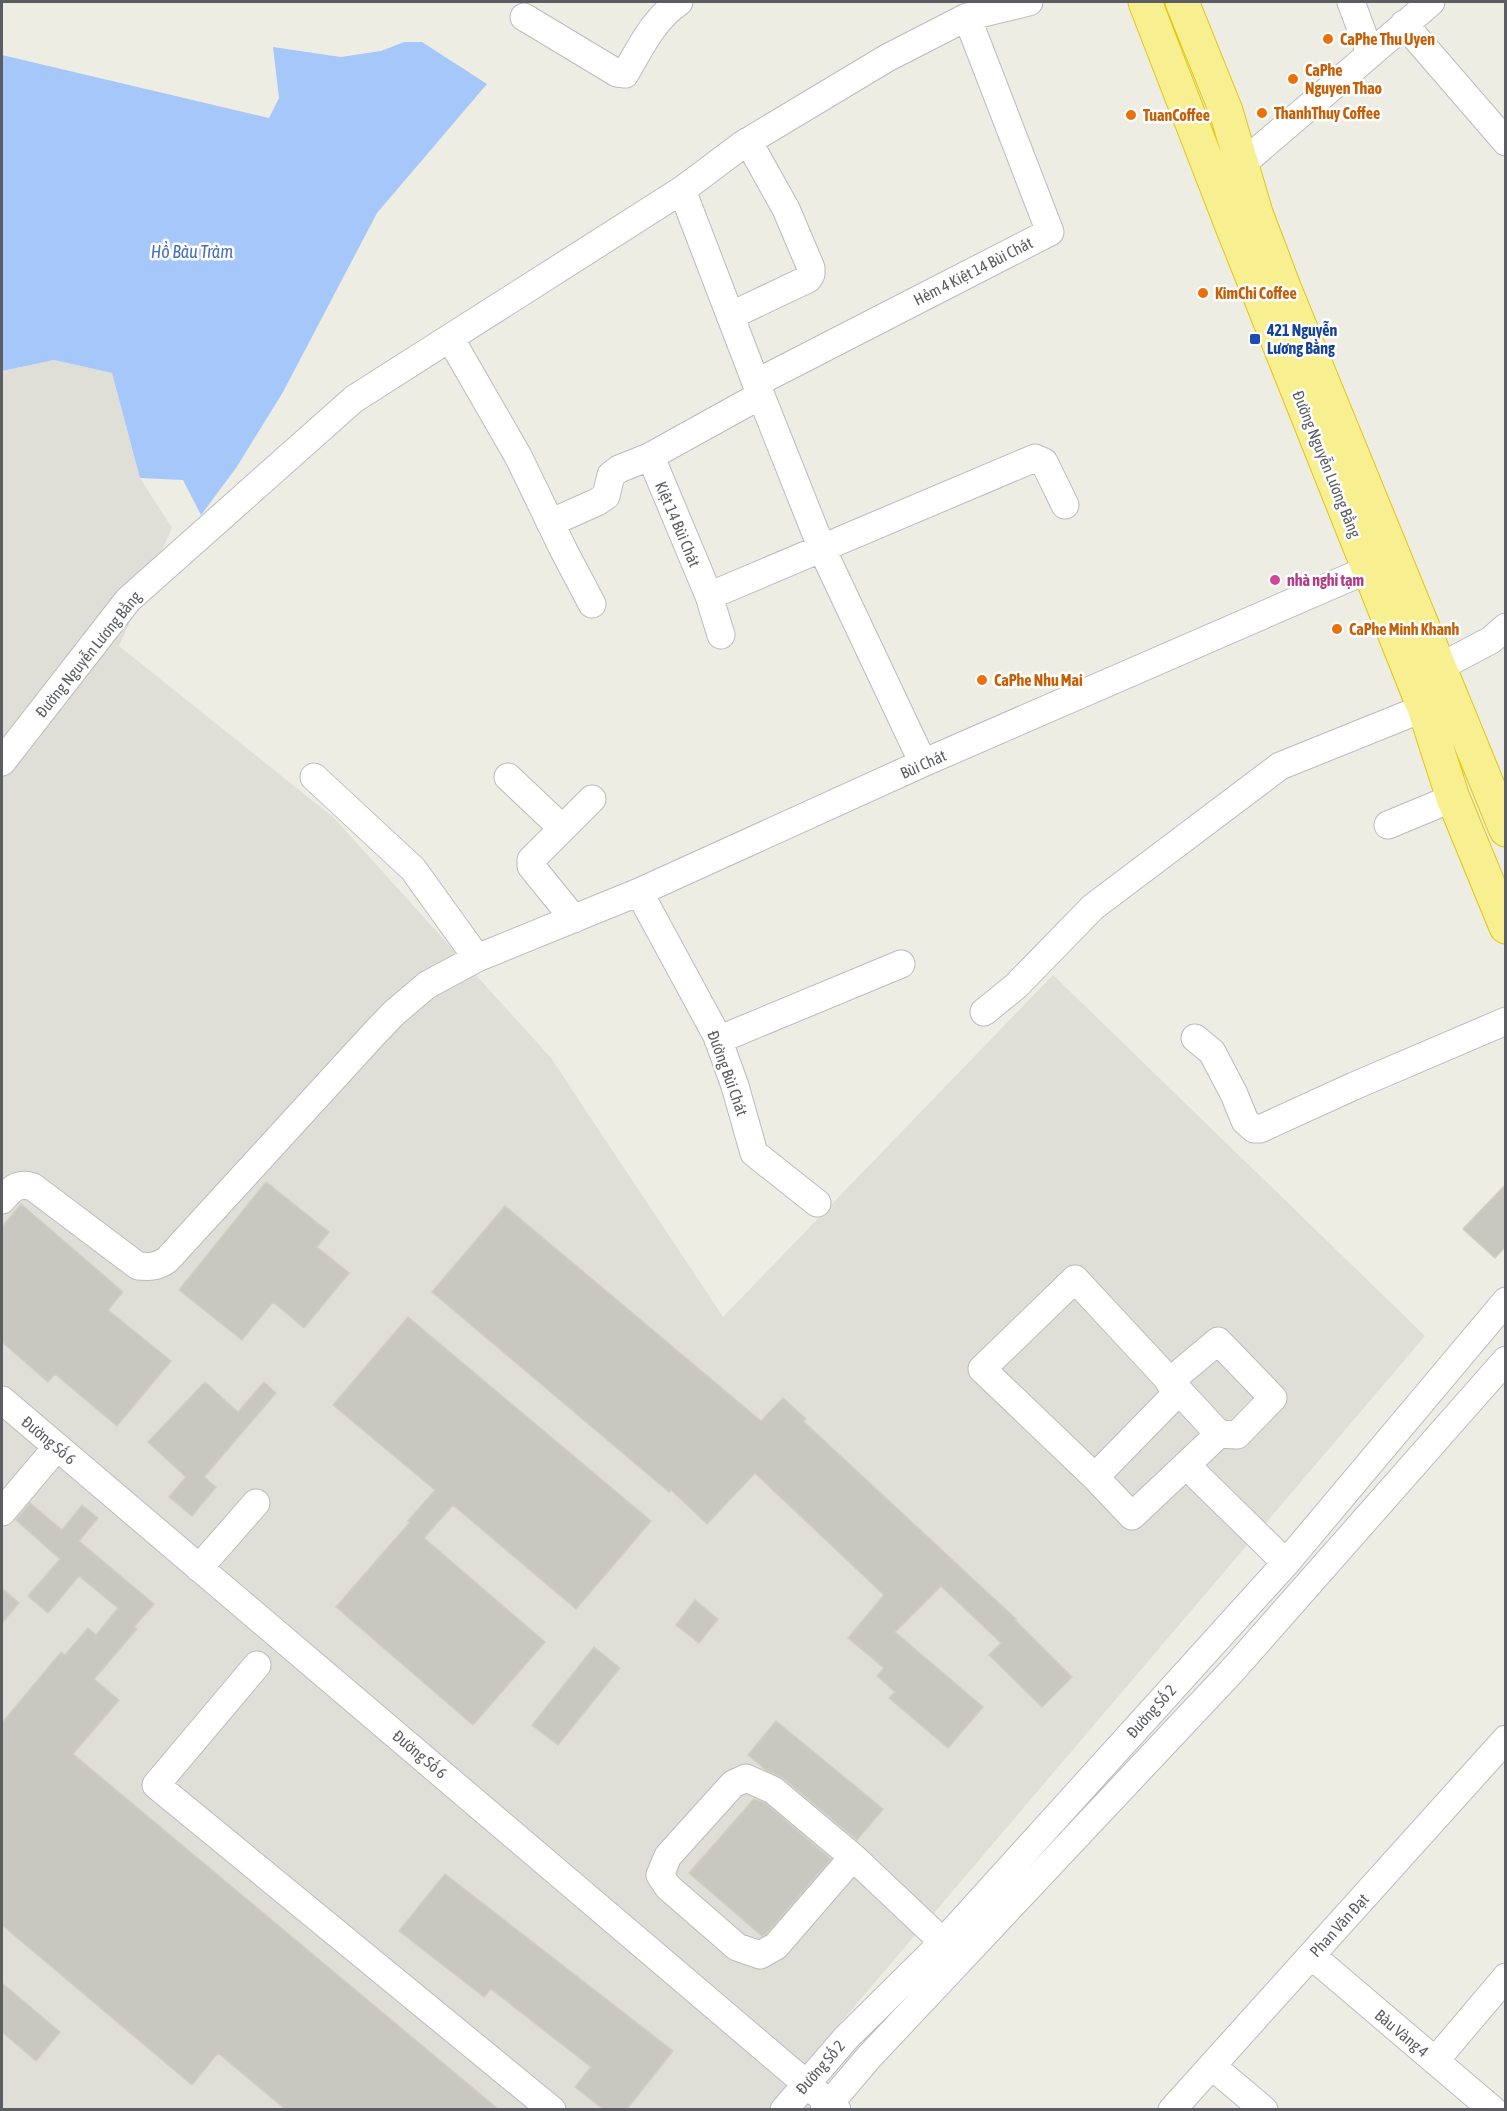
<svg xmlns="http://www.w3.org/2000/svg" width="1507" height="2111" font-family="'Asap Condensed',sans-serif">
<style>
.industrial{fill:#dfded7}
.water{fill:#a6c7fa}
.building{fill:#c8c7c0;stroke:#d1cfc2;stroke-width:1.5}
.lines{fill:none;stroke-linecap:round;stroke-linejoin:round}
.minor-casing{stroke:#babbc1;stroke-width:29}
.highway-casing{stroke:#e4c60c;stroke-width:35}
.minor{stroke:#fff;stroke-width:27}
.highway{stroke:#f7ef90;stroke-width:33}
.food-dot{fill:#e8710a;stroke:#fff;stroke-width:2}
.transit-dot{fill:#1a4fb4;stroke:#fff;stroke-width:2}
.hotel-dot{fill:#d1479c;stroke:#fff;stroke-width:2}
.labels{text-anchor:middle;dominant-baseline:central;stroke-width:5;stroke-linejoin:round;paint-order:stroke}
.food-label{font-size:16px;font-weight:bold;fill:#c56008;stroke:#fff;text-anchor:start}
.street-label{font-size:16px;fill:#5b5d63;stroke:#fff}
.transit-label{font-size:16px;font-weight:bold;fill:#164399;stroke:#fff;text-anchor:start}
.hotel-label{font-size:16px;font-weight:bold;fill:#b23c85;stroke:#fff;text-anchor:start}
.water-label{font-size:18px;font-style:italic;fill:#4a6ebc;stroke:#fff}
</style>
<rect width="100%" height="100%" fill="#edede3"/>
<path class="industrial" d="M 54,360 L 112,373 L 140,478 L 172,528 L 119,646 L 334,818 L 551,1058 L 723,1317 L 1053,975 L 1425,1336 L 790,2082 L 819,2109 L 2,2109 L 2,371 Z"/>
<path class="water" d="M 404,42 L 422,42 L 487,84 L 377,213 L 283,392 L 236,468 L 201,515 L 183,480 L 140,478 L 112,373 L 54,360 L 2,371 L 2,55 L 269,118 L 279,98 L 273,47 L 341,57 L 381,51 Z"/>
<path class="building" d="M 266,1182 L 329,1232 L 317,1247 L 349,1273 L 304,1328 L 273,1302 L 242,1340 L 179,1290 Z
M 1506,1184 L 1506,1246 L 1495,1258 L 1463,1229 Z
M 21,1204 L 123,1292 L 108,1310 L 171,1361 L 117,1426 L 55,1374 L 48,1382 L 2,1342 L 2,1227 Z
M 505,1206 L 761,1421 L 783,1398 L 806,1419 L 803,1421 L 1016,1619 L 1015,1620 L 1072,1677 L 1042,1707 L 989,1655 L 1001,1643 L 941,1586 L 895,1632 L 983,1707 L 948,1748 L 889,1698 L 895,1692 L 877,1676 L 884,1668 L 848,1638 L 884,1595 L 755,1473 L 707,1524 L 671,1490 L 669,1492 L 432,1292 Z
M 408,1317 L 651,1521 L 576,1609 L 453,1505 L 424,1538 L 545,1642 L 473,1725 L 336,1607 L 410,1522 L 408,1521 L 435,1490 L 333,1405 Z
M 205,1382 L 238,1412 L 264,1382 L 276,1393 L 204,1477 L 216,1487 L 192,1516 L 169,1497 L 186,1477 L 148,1442 Z
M 30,1503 L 62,1530 L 82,1505 L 98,1518 L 79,1541 L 154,1604 L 134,1627 L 137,1629 L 94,1679 L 119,1700 L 73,1754 L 498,2109 L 285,2109 L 218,2053 L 192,2085 L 2,1925 L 2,1723 L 61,1652 L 65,1655 L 88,1628 L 96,1635 L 118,1608 L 79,1576 L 48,1613 L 28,1596 L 60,1559 L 16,1520 Z
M 2,1588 L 19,1603 L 2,1623 Z
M 695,1600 L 718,1619 L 699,1643 L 676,1625 Z
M 594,1647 L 620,1668 L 558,1745 L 532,1725 Z
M 776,1721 L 883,1809 L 857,1840 L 783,1778 L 766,1770 L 748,1755 Z
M 754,1799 L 765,1803 L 831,1859 L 766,1934 L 762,1936 L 689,1873 Z
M 445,1874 L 673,2051 L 627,2109 L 603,2109 L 575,2087 L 591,2067 L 491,1989 L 484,1997 L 399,1931 Z
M 2,1983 L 60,2032 L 36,2061 L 2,2032 Z"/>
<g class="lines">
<g class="minor-casing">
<path id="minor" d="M 1351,2 L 1370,53
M 524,17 L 617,73 L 625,74 C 641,47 653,20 679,2
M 1404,24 L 1506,142
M 1225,173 L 1242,164 L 1431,2
M 682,190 L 756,383 L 822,549 L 923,763
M 730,316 L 808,279 L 811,274 L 811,268 L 786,209 L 748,141
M 450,338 L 518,456 L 564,551 L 592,604
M 756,383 L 1050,232 L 967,17
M 761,395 L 649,457 L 655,467 L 709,596 L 1035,458 L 1044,462 L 1065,505
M 550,523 L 597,502 L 606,496 L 611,475 L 619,469 L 649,457
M 709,596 L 721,635
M 1440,667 L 1491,640 L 1506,627
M 2,762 L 128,600 L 354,399 L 682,190 L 742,145 L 887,58 L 967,17 L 1029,2
M 314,777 L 413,869 L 477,958
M 508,777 L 562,828
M 1388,825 L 1453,798
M 639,892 L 717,1036 L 735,1086 L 754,1153 L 817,1203
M 574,919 L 531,866 L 531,860 L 592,799
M 984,1012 L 1016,986 L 1093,907 L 1280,766 L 1424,708
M 1195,1038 L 1212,1052 L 1234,1094 L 1245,1121 L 1254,1129 L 1260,1129 L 1354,1086 L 1506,1021
M 718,1040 L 901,964
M 2,1200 C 11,1189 18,1182 33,1187 L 138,1266 C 150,1267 157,1267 167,1260 L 372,1036 L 394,1013 L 427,985 L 477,958 L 639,892 L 923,763 L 1369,569
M 1169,1382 L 1218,1341 L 1273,1398 L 1237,1435 L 1219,1434 L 1075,1279 L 982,1369 L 1095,1477 L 1132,1516 L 1219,1434
M 2,1400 L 837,2110
M 1186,1465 L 1286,1563
M 1095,1477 L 1178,1392
M 2,1512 L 57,1447
M 199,1568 L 256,1503
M 257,1665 L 156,1785 L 552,2110
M 853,1857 L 776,1946 L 760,1955 L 737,1947 L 668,1887 L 660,1875 L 668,1856 L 733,1784 L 746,1778 L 773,1790 L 853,1857 L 943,1942
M 1312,1956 L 1493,2110
M 1435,2061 L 1506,1977
M 1212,2066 L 1264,2110
M 784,2110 L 846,2038 L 943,1942 L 1286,1563 L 1506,1301
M 824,2110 L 869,2057 L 1231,1672 L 1506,1360
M 1172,2110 L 1506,1739"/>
</g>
<g class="highway-casing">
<path id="highway" d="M 1145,2 L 1231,224 L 1424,708 L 1453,798 L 1506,927
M 1182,2 L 1226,111 L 1256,213 L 1284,287 L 1506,830"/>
</g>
<use href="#minor" class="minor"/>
<use href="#highway" class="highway"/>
</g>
<g class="food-dot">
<circle cx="1328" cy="39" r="6"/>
<circle cx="1293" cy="79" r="6"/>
<circle cx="1262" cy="113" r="6"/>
<circle cx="1131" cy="115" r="6"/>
<circle cx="1203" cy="293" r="6"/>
<circle cx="1337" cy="629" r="6"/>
<circle cx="982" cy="680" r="6"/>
</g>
<rect class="transit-dot" x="1249" y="333" width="12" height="12" rx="3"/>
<circle class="hotel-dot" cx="1275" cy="580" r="6"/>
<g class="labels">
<g class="food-label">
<text x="1340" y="39">CaPhe Thu Uyen</text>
<text x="1305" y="70">CaPhe<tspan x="1305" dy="18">Nguyen Thao</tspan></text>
<text x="1274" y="113">ThanhThuy Coffee</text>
<text x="1143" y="115">TuanCoffee</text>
<text x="1215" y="293">KimChi Coffee</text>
<text x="1349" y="629">CaPhe Minh Khanh</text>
<text x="994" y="680">CaPhe Nhu Mai</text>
</g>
<g class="street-label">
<text transform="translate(973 271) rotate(-27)">Hẻm 4 Kiệt 14 Bùi Chát</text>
<text transform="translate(1327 464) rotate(68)">Đường Nguyễn Lương Bằng</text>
<text transform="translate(678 524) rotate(67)">Kiệt 14 Bùi Chát</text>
<text transform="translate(88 654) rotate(-51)">Đường Nguyễn Lương Bằng</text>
<text transform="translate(923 764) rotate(-24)">Bùi Chát</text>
<text transform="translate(728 1073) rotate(70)">Đường Bùi Chát</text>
<text transform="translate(49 1440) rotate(40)">Đường Số 6</text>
<text transform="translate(1151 1711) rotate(-48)">Đường Số 2</text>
<text transform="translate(420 1754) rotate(40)">Đường Số 6</text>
<text transform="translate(1339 1925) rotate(-48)">Phan Văn Đạt</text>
<text transform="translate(1402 2033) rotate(40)">Bàu Vàng 4</text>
<text transform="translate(820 2067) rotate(-49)">Đường Số 2</text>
</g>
<g class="transit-label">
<text x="1267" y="330">421 Nguyễn<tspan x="1267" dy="18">Lương Bằng</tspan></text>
</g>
<g class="hotel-label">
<text x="1287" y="580">nhà nghỉ tạm</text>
</g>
<g class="water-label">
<text x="192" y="251">Hồ Bàu Tràm</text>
</g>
</g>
<rect width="1507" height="2111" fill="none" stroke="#5b5d63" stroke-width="6"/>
</svg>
